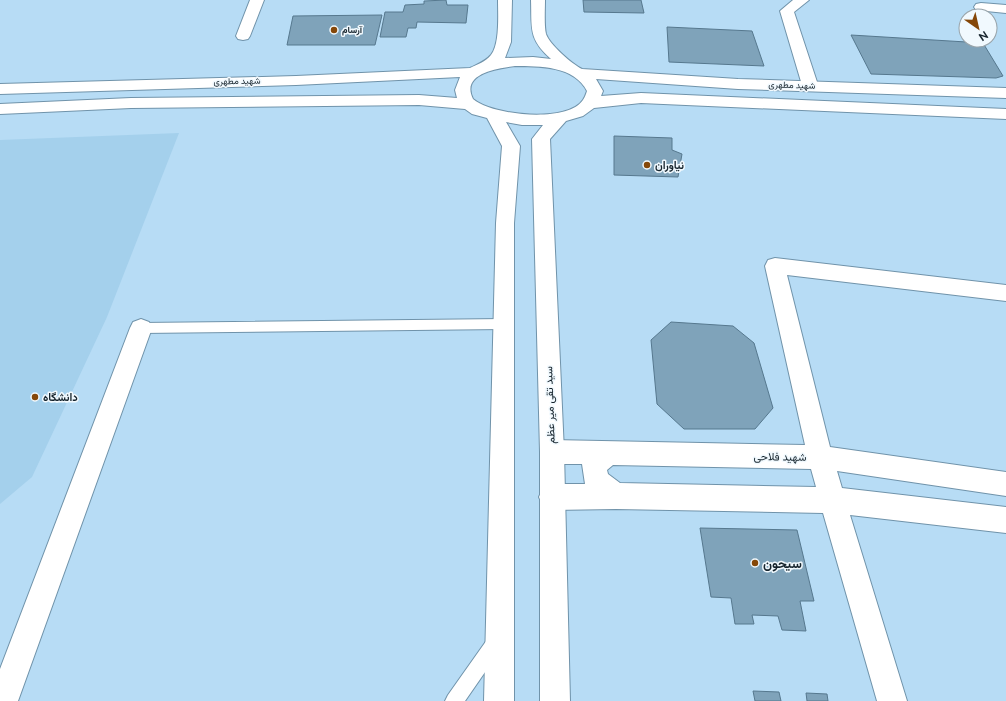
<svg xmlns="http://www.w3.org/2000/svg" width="1006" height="701" font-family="Raleway,Vazirmatn,sans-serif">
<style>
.built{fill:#a4d0ec}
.building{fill:#7fa3ba;stroke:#56788e}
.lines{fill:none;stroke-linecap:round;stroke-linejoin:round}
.lane-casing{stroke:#7093aa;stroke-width:2}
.street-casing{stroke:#7093aa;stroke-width:2}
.secondary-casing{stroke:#7093aa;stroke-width:2}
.lane{fill:#fff;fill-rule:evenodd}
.street{fill:#fff;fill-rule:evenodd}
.secondary{fill:#fff;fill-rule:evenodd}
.poi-dot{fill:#854708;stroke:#f1f9fe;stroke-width:1.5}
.labels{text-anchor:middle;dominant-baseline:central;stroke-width:3;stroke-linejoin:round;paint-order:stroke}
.far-poi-label{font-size:9px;font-weight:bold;fill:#16242d;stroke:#f1f9fe;text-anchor:start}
.far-street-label{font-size:9px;fill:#16242d;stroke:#f1f9fe}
.poi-label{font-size:11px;font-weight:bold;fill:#16242d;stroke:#f1f9fe;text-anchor:start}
.street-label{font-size:11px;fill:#16242d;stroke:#f1f9fe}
.near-poi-label{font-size:13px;font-weight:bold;fill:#16242d;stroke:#f1f9fe;text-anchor:start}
</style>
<rect width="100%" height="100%" fill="#b7dcf5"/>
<path class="built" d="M 179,133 L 107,317 L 32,477 L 0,504 L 0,140 Z"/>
<path class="building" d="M 446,0 L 447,5 L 468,5 L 466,23 L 417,22 L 416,28 L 408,28 L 406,37 L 380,37 L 385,12 L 403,12 L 405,5 L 424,4 L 424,1 Z
M 583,0 L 641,0 L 644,13 L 584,12 Z
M 382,15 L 375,45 L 287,45 L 293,16 Z
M 667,27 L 752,31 L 764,66 L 669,62 Z
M 851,35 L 983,43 L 1003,76 L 996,78 L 871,74 Z
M 614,136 L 672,138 L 672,150 L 682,154 L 678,177 L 614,175 Z
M 671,322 L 733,326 L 754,343 L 773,408 L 755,429 L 684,429 L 657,404 L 651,340 Z
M 700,528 L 797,530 L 814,601 L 800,601 L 806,631 L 782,630 L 778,616 L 752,615 L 754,624 L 735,624 L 731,598 L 711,597 Z
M 753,691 L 779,692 L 781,701 L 755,701 Z
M 806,693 L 827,694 L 828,701 L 807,701 Z"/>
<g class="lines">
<g class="lane-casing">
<path id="lane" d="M 504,319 L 508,320 L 510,324 L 508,328 L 504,329 L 141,333 L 137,332 L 135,328 L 137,324 L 141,323 Z
M 495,634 L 501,637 L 504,643 L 501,649 L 465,701 L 445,701 L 448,695 L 489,637 Z"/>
</g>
<g class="street-casing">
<path id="street" d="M 250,0 L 264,0 L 250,36 L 248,39 L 243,40 L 238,39 L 236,36 Z
M 793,0 L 809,0 L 794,12 L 818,85 L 816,88 L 810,90 L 804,88 L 802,85 L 780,11 Z
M 981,3 L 1006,5 L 1006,13 L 976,10 L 974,7 L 976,4 Z
M 775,258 L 1006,285 L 1006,301 L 787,275 L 830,447 L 1006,472 L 1006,496 L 837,471 L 842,488 L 1006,507 L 1006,533 L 850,515 L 907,701 L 877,701 L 823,513 L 616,509 L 552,510 L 543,506 L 539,497 L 543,488 L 552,484 L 585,484 L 582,464 L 552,464 L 543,460 L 540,452 L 543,444 L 552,440 L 805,445 L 765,266 L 768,260 ZM 613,465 L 811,469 L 816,487 L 620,483 L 608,474 L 607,470 Z
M 141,319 L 149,322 L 152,328 L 18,701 L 0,701 L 0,669 L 130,328 L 133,322 Z"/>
</g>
<g class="secondary-casing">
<path id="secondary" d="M 498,0 L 512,0 L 511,42 L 505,58 L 533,57 L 551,59 C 528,39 532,28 531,0 L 545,0 C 545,9 544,26 546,34 C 550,45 572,64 582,69 L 738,79 L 1006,88 L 1006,98 L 738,89 L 596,79 L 603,91 L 601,96 L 641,93 L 1006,109 L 1006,119 L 641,103 L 594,108 L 583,116 L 566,121 L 550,139 L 564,452 L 570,701 L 540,701 L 540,452 L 532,139 L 543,125 L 522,125 L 506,122 L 520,146 L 514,223 L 514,701 L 484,701 L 496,223 L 502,146 L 487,118 L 472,114 L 465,109 L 419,105 L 131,108 L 0,114 L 0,104 L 131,98 L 419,95 L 457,98 L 455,90 L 460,77 L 296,85 L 0,94 L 0,84 L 296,76 L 470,68 C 478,64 485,62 491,55 C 500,44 498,14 498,0 ZM 515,66 C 540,66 574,66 587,91 C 586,94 585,97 583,100 C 568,123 493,116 473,99 C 460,73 499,68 515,66 Z"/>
</g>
<use href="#lane" class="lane"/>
<use href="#street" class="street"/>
<use href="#secondary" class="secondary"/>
</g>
<g class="poi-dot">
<circle cx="334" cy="30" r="4"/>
<circle cx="647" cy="165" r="4"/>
<circle cx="35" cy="397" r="4"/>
<circle cx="755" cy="563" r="4"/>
</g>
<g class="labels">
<g class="far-poi-label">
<text x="342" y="30">آرسام</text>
</g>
<g class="far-street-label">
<text transform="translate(237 81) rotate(-1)">شهید مطهری</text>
<text transform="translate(792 85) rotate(2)">شهید مطهری</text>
</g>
<g class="poi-label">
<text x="655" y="165">نیاوران</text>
<text x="43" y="397">دانشگاه</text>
</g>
<g class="street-label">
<text transform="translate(550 405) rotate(-92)">سید تقی میر عظم</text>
<text transform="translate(780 457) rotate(1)">شهید فلاحی</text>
</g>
<g class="near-poi-label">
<text x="763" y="563">سیحون</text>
</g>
</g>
<g transform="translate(978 28) rotate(146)"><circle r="19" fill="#f1f9fe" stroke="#99a4aa"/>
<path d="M0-3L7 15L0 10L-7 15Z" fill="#854708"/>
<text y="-6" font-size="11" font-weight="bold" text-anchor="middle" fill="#16242d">N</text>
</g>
</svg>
